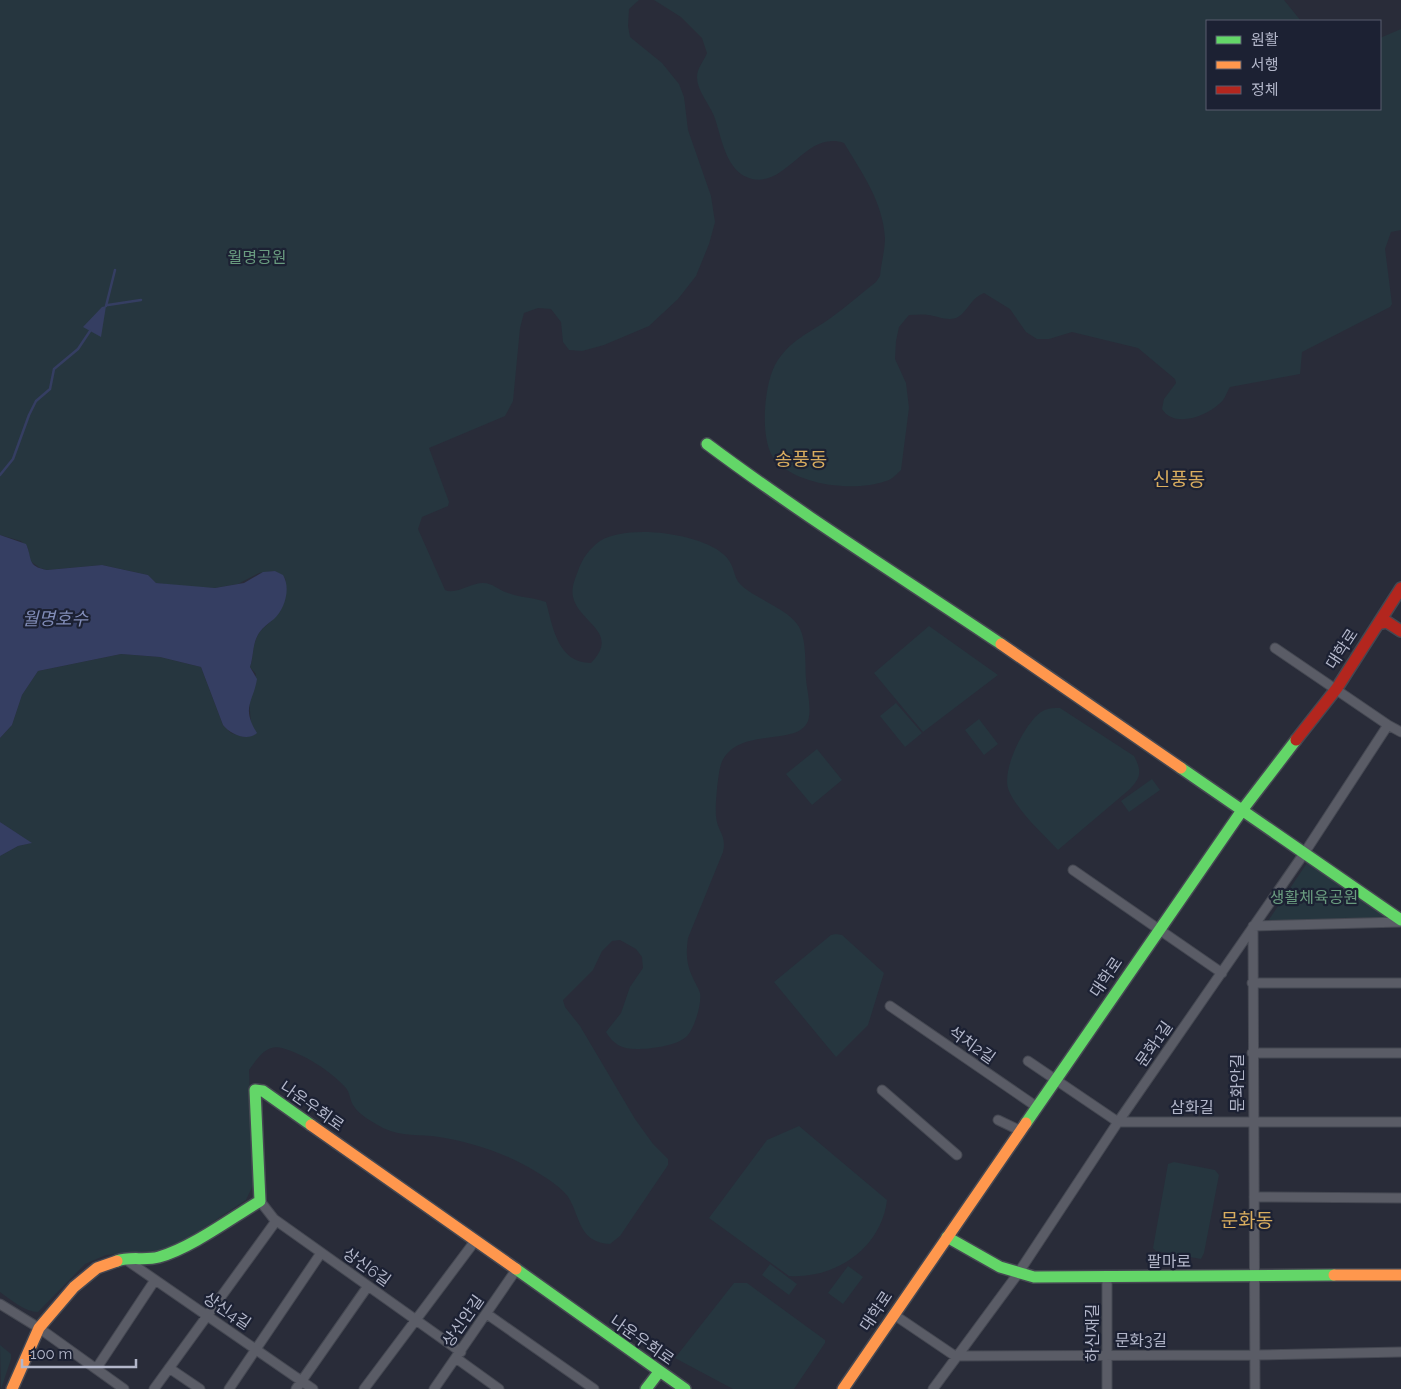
<svg xmlns="http://www.w3.org/2000/svg" width="1401" height="1389" font-family="Raleway,'Noto Sans KR',sans-serif">
<style>
.green{fill:#26363f}
.water{fill:#353e62}
.lines{fill:none;stroke-linecap:round;stroke-linejoin:round}
.stream{stroke:#353e62;stroke-width:2.5}
.street-casing{stroke:#454852;stroke-width:11}
.fast-casing{stroke:#454852;stroke-width:14}
.slow-casing{stroke:#454852;stroke-width:14}
.jam-casing{stroke:#454852;stroke-width:14}
.street{stroke:#5a5c66;stroke-width:9}
.fast{stroke:#63d668;stroke-width:11}
.slow{stroke:#ff974d;stroke-width:11}
.jam{stroke:#b3261e;stroke-width:11}
.labels{text-anchor:middle;dominant-baseline:central;stroke-width:4.5;stroke-linejoin:round;paint-order:stroke}
.park-label{font-size:16px;fill:#699b7f;stroke:#1c2133}
.street-label{font-size:16px;fill:#b3b7ca;stroke:#1c2133}
.water-label{font-size:18px;font-style:italic;fill:#818cb7;stroke:#1c2133}
.quarter-label{font-size:19px;fill:#d9ad5f;stroke:#1c2133}
</style>
<rect width="100%" height="100%" fill="#292c39"/>
<path class="green" d="M 0,0 L 639,0 L 629,9 L 628,26 L 630,37 L 662,63 L 679,84 L 684,97 L 688,130 L 711,196 L 715,222 L 709,244 L 696,276 L 678,299 L 649,326 L 604,345 L 582,351 L 569,350 L 563,342 L 561,322 L 551,309 L 538,308 L 524,313 L 520,328 L 513,401 L 505,416 L 429,448 L 449,502 L 448,506 L 422,517 L 418,529 L 445,590 C 456,595 471,583 483,583 C 493,583 498,590 508,593 C 520,598 533,597 546,602 C 553,628 558,663 591,663 C 621,632 579,623 573,597 C 571,588 575,579 578,571 C 582,559 589,549 600,541 C 627,524 699,533 723,554 C 736,565 732,576 741,585 C 748,592 759,597 767,602 C 777,608 790,614 797,624 C 807,636 805,664 806,679 C 807,691 812,709 808,721 C 797,748 736,725 721,764 C 718,773 715,806 716,816 C 717,832 727,834 723,852 L 688,938 C 686,951 686,963 692,976 C 694,981 698,987 700,993 C 702,1004 694,1030 686,1037 C 676,1046 650,1049 637,1049 C 622,1049 614,1045 606,1032 L 621,1013 L 630,987 L 643,968 L 642,957 L 636,949 L 620,940 L 612,941 L 602,951 L 593,970 L 563,1000 L 565,1007 L 580,1026 L 635,1119 L 653,1144 L 668,1159 L 668,1165 L 620,1236 L 610,1244 C 580,1242 581,1221 570,1200 C 564,1188 546,1178 535,1171 C 508,1154 471,1142 439,1137 C 420,1134 401,1137 383,1128 C 373,1122 360,1116 353,1105 C 350,1100 350,1093 346,1088 C 331,1071 304,1054 282,1048 C 266,1044 257,1059 249,1070 L 253,1185 L 246,1200 L 187,1239 L 164,1250 L 106,1255 L 85,1264 L 38,1312 C 25,1312 11,1300 0,1292 L 0,856 L 18,846 L 31,843 L 0,822 L 0,738 L 12,725 L 22,695 L 38,671 L 121,654 L 160,657 L 201,667 L 223,725 L 231,733 L 244,737 L 251,723 L 249,700 L 256,674 L 250,667 C 254,655 252,644 259,633 C 263,627 269,624 273,619 C 285,608 288,593 285,578 L 275,571 L 259,573 L 238,584 L 215,588 L 192,587 L 156,583 L 148,575 L 102,565 L 47,570 L 40,568 L 30,561 L 28,548 L 21,541 L 0,535 Z
M 654,0 L 1284,0 L 1301,21 L 1207,21 L 1207,109 L 1380,109 L 1380,38 L 1401,29 L 1401,230 L 1391,232 L 1385,249 L 1392,304 L 1390,307 L 1302,352 L 1300,374 L 1230,387 C 1226,393 1225,400 1219,404 C 1205,417 1174,428 1162,409 L 1164,399 L 1176,383 L 1175,379 L 1138,348 L 1072,332 L 1049,339 L 1037,339 L 1026,332 L 1010,309 L 984,293 C 972,298 970,306 962,314 C 952,324 939,316 928,315 C 922,314 915,315 909,315 L 899,327 L 896,341 L 895,359 L 906,383 L 909,408 L 901,470 C 897,474 891,480 886,481 C 855,492 798,486 775,460 C 759,441 764,386 775,365 C 789,340 810,333 832,317 C 847,306 862,293 876,282 L 880,276 C 881,264 885,250 885,238 C 883,202 862,173 844,143 C 806,130 787,187 752,179 C 725,172 722,137 714,116 C 709,103 697,91 697,77 C 697,68 704,61 707,53 L 702,38 L 681,17 Z
M 929,626 L 998,675 L 923,732 L 874,673 Z
M 896,703 L 922,733 L 905,747 L 880,716 Z
M 1060,708 L 1134,756 C 1142,771 1141,777 1130,789 L 1058,850 C 1042,833 1019,813 1009,791 C 1000,771 1025,723 1041,712 C 1047,708 1053,708 1060,708 Z
M 979,719 L 998,744 L 984,755 L 965,730 Z
M 817,749 L 842,780 L 812,805 L 786,774 Z
M 1152,779 L 1160,790 L 1129,812 L 1121,801 Z
M 1307,863 L 1388,918 L 1388,921 L 1268,921 Z
M 836,934 L 842,935 L 884,973 L 868,1025 L 836,1057 L 774,982 L 831,935 Z
M 799,1126 L 887,1200 C 881,1249 835,1279 789,1276 L 709,1218 L 767,1140 Z
M 1174,1162 L 1215,1170 L 1219,1175 L 1204,1253 L 1201,1259 L 1156,1251 L 1153,1248 L 1168,1164 Z
M 770,1264 L 797,1284 L 789,1295 L 762,1275 Z
M 848,1266 L 863,1277 L 843,1304 L 828,1293 Z
M 734,1283 L 747,1283 L 825,1340 L 825,1343 L 794,1389 L 733,1389 L 675,1358 Z
M 0,1345 L 11,1354 L 11,1359 L 1,1389 Z"/>
<path class="water" d="M 106,306 L 101,337 L 83,327 L 102,307 Z
M 0,535 L 26,544 C 33,559 26,566 47,570 L 102,565 L 148,575 L 156,583 L 215,588 L 244,583 L 263,572 L 275,571 L 283,575 C 291,588 285,609 274,619 C 269,623 263,627 259,633 C 252,644 254,655 250,667 L 257,679 C 253,703 241,707 257,733 C 247,742 230,734 223,725 L 201,667 L 160,657 L 121,654 L 38,671 L 22,695 L 12,725 L 0,738 Z
M 0,822 L 32,843 L 18,846 L 0,856 Z"/>
<g class="lines">
<path class="stream" d="M 108,305 L 141,300
M 106,306 L 115,270
M 0,475 L 13,459 L 29,415 L 36,401 L 50,389 L 54,369 L 78,349 L 90,331"/>
<g class="street-casing">
<path id="street" d="M 1275,648 L 1388,725
M 1073,870 L 1222,973
M 1252,983 L 1401,983
M 890,1006 L 1037,1107
M 1252,1053 L 1401,1053
M 1028,1061 L 1118,1122 L 1401,1122
M 882,1090 L 957,1155
M 998,1120 L 1021,1131
M 1254,1197 L 1401,1198
M 260,1201 L 274,1219 L 461,1352
M 125,1259 L 313,1389
M 1107,1278 L 1107,1389
M 0,1304 L 39,1328 L 124,1389
M 487,1314 L 594,1389
M 893,1314 L 955,1356 L 1255,1355 L 1401,1352
M 456,1358 L 499,1389
M 169,1368 L 200,1389
M 96,1369 L 155,1280
M 154,1389 L 276,1221
M 229,1389 L 321,1253
M 296,1389 L 368,1286
M 364,1389 L 475,1241
M 434,1389 L 516,1270
M 933,1389 L 1017,1275 L 1118,1122 L 1305,852 L 1388,725 L 1401,732
M 1255,1389 L 1253,926 L 1401,922"/>
</g>
<g class="fast-casing">
<path id="fast" d="M 707,444 C 802,515 903,578 1001,644
M 1181,768 L 1401,920
M 1026,1123 L 1243,809 L 1296,740
M 947,1237 L 1000,1267 L 1034,1277 L 1334,1275
M 117,1261 C 130,1256 145,1261 159,1257 C 191,1248 230,1219 260,1201 L 255,1090 L 263,1091 L 311,1125
M 516,1269 L 685,1389
M 646,1389 L 659,1372"/>
</g>
<g class="slow-casing">
<path id="slow" d="M 1001,644 L 1181,768
M 311,1125 L 516,1269
M 1334,1275 L 1401,1275
M 12,1389 L 39,1328 L 74,1287 L 97,1268 L 117,1261
M 843,1389 L 1026,1123"/>
</g>
<g class="jam-casing">
<path id="jam" d="M 1378,624 L 1387,622 L 1401,631
M 1296,740 L 1337,688 L 1401,588"/>
</g>
<use href="#street" class="street"/>
<use href="#fast" class="fast"/>
<use href="#slow" class="slow"/>
<use href="#jam" class="jam"/>
</g>
<g class="labels">
<g class="park-label">
<text x="257" y="257">월명공원</text>
<text x="1314" y="897">생활체육공원</text>
</g>
<g class="street-label">
<text transform="translate(1342 649) rotate(-57)">대학로</text>
<text transform="translate(1106 977) rotate(-56)">대학로</text>
<text transform="translate(1154 1044) rotate(-55)">문화1길</text>
<text transform="translate(972 1045) rotate(35)">석치2길</text>
<text transform="translate(1237 1083) rotate(-90)">문화안길</text>
<text transform="translate(312 1106) rotate(35)">나운우회로</text>
<text x="1192" y="1107">삼화길</text>
<text x="1169" y="1261">팔마로</text>
<text transform="translate(367 1267) rotate(35)">상신6길</text>
<text transform="translate(227 1311) rotate(34)">상신4길</text>
<text transform="translate(876 1311) rotate(-56)">대학로</text>
<text transform="translate(463 1321) rotate(-55)">상신안길</text>
<text transform="translate(1092 1333) rotate(-90)">하신재길</text>
<text transform="translate(642 1340) rotate(35)">나운우회로</text>
<text x="1141" y="1340">문화3길</text>
</g>
<g class="water-label">
<text x="55" y="618">월명호수</text>
</g>
<g class="quarter-label">
<text x="801" y="459">송풍동</text>
<text x="1179" y="479">신풍동</text>
<text x="1247" y="1220">문화동</text>
</g>
</g>
<rect x="1206" y="20" width="175" height="90" fill="#1c2133" stroke="#585d6f"/>
<rect x="1216" y="36" width="25" height="8" fill="#63d668" stroke="#585d6f"/>
<text x="1251" y="45" font-size="15" fill="#b3b7ca">원활</text>
<rect x="1216" y="61" width="25" height="8" fill="#ff974d" stroke="#585d6f"/>
<text x="1251" y="70" font-size="15" fill="#b3b7ca">서행</text>
<rect x="1216" y="86" width="25" height="8" fill="#b3261e" stroke="#585d6f"/>
<text x="1251" y="95" font-size="15" fill="#b3b7ca">정체</text>
<path d="M22 1359v8h114v-8" fill="none" stroke="#b3b7ca" stroke-width="2.5"/>
<text x="30" y="1359" font-size="15" fill="#b3b7ca" stroke="#1c2133" stroke-width="4" paint-order="stroke">100 m</text>
</svg>
